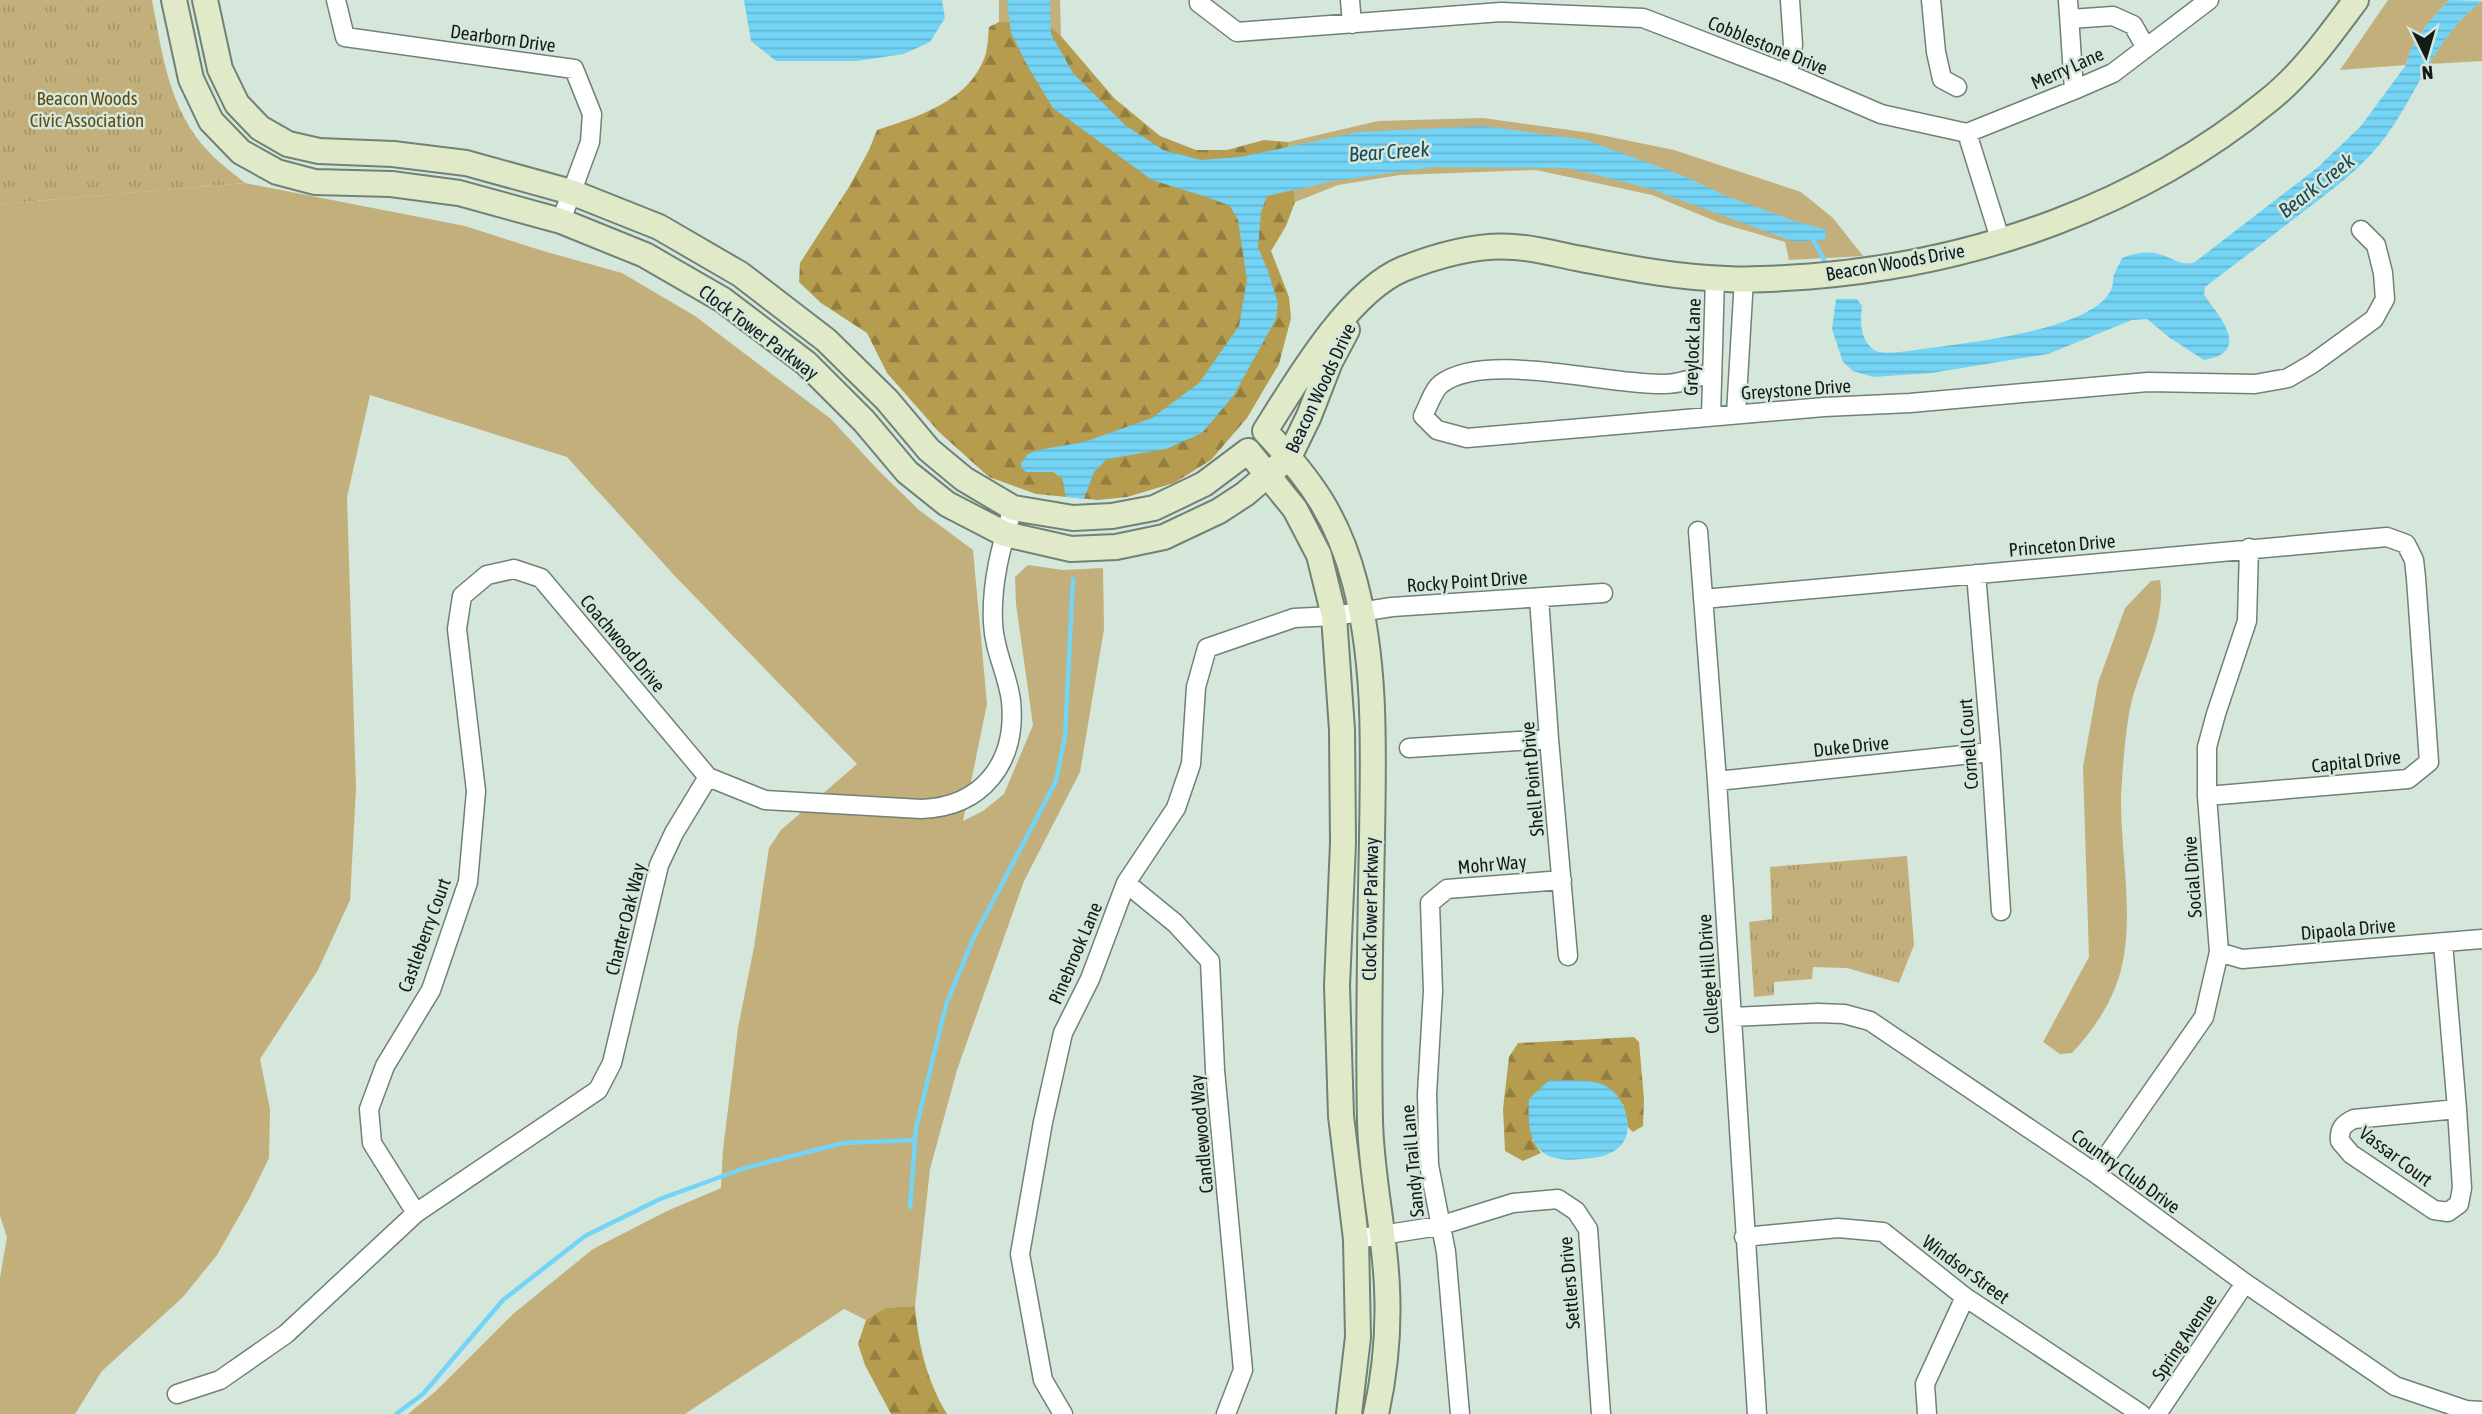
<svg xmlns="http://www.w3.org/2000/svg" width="2482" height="1414" font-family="'Asap Condensed',sans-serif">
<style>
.grass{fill:#c2af7b}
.forest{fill:url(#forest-firs)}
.park{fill:url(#park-tufts)}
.water{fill:url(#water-rules)}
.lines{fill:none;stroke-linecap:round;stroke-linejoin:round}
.stream{stroke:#74d4f5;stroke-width:4.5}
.street-casing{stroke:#708176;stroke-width:21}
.secondary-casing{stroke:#708176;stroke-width:28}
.street{stroke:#fff;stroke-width:18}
.secondary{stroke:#e0eac8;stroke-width:24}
.labels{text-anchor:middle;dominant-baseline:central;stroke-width:5;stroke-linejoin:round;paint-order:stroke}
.street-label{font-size:19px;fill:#141a16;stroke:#d4e7da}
.park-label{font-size:19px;fill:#5f4c10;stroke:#d4e7da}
.water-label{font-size:21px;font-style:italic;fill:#1e4857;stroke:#d4e7da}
</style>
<defs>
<pattern id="forest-firs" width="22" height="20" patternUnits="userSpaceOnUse" patternTransform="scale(1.75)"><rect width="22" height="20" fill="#b69c4f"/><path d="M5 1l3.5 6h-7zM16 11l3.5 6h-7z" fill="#937e41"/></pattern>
<pattern id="park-tufts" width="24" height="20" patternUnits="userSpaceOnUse" patternTransform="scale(1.75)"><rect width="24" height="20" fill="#c2af7b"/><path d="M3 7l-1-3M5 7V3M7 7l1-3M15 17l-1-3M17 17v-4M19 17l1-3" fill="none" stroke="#a6966a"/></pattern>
<pattern id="water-rules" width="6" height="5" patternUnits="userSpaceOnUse" patternTransform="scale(1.75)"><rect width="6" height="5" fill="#74d4f5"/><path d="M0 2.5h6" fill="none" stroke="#64b5d1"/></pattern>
</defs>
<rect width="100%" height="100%" fill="#d4e7da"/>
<path class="grass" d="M 999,0 L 1060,0 L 1061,36 L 1045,21 L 999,22 Z
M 2388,0 L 2449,0 C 2430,20 2413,39 2406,65 L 2340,70 Z
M 2482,1 L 2482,61 L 2429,64 C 2444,39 2458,19 2482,1 Z
M 1483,118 L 1591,133 L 1674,150 L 1801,192 L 1833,218 L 1863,256 L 1789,260 L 1785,242 L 1720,223 L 1652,195 L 1536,170 L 1400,175 L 1338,185 L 1295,202 L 1288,142 L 1378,121 Z
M 245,183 L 465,226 L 543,251 L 622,273 L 695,316 L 831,419 L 879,471 L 919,510 L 973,550 L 987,704 L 963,821 L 983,811 L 1004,794 L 1033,725 L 1016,604 L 1015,577 L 1028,565 L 1063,570 L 1103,568 L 1104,629 L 1080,772 L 1024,881 L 957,1070 L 930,1169 L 915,1306 L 885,1308 L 866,1320 L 844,1309 L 685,1414 L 408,1414 L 436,1391 L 513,1314 L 593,1249 L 667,1211 L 721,1188 L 723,1150 L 738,1028 L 754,947 L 769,848 L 781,830 L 857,764 L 673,574 L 567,457 L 370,395 L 347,497 L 356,788 L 350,900 L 318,970 L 260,1059 L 270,1109 L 269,1158 L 249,1199 L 217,1255 L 183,1297 L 102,1371 L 75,1414 L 0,1414 L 0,1278 L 7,1237 L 0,1216 L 0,204 Z
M 2160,580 C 2167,622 2138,669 2130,709 C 2125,734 2122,775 2121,800 C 2121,852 2132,904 2124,955 C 2118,994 2098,1025 2072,1053 L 2060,1054 L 2043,1042 L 2089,957 L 2083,767 L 2098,683 L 2125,608 L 2151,581 Z"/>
<path class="forest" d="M 1045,21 L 1061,36 L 1114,98 L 1160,136 L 1196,150 L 1227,150 L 1264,140 L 1288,142 L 1295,202 L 1286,226 L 1271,251 L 1289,297 L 1291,318 L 1279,364 L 1247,418 L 1211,460 L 1174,483 L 1127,497 L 1098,500 L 1036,494 L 989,477 L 939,432 L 887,373 L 867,333 L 821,303 L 799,282 L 800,263 L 849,187 L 869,150 L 877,130 C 917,117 967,102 984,59 C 988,50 988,37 989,27 L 999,22 Z
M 1634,1037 L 1639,1042 L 1644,1099 L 1643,1126 L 1633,1132 L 1628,1127 L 1623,1104 L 1532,1139 L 1541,1153 L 1523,1161 L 1505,1151 L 1503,1109 L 1509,1057 L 1518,1043 Z
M 915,1306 C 918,1344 927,1381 947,1414 L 891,1414 L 865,1365 L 858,1344 L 866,1320 L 885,1308 Z"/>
<path class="park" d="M 0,0 L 152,0 C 162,53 169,110 208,151 C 219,163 233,173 245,183 L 0,204 Z
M 1907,856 L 1914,945 L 1899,983 L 1847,968 L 1813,967 L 1812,979 L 1774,982 L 1774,995 L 1754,997 L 1749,922 L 1772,919 L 1770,867 Z"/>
<path class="water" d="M 744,0 L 942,0 L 945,18 L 930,42 L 904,54 L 857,61 L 776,61 L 751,41 Z
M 1007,0 L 1050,0 L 1051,34 L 1073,73 L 1125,125 L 1163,150 L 1201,160 L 1240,157 L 1359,132 L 1483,126 L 1586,140 L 1684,176 L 1726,196 L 1803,224 L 1826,229 L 1825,240 L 1795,242 L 1648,188 L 1568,168 L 1434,167 L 1334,181 L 1267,196 L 1261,212 L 1258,247 L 1268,271 L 1278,303 L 1276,319 L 1234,395 L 1202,433 L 1166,449 L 1107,459 L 1094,472 L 1084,499 L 1066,497 L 1062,478 L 1053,472 L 1026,472 L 1021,467 L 1021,463 L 1028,454 L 1038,450 L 1084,442 L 1152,418 L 1199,383 L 1239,326 L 1247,280 L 1238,220 L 1230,206 L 1210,198 L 1152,180 L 1053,108 L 1027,65 L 1011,33 Z
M 2449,0 L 2482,1 C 2433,37 2417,98 2380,144 C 2357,172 2328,193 2299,215 C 2268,239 2237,263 2205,287 L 2204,295 C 2220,317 2252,352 2204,360 L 2170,338 L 2147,319 L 2132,320 L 2048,354 L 1931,373 L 1873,377 L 1853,371 L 1843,362 L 1832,329 L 1836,299 L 1857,299 L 1862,306 C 1860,321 1860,340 1874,350 C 1884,357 1925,348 1938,347 C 1972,342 2119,327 2113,277 L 2122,258 C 2135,253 2149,250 2162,255 C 2176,259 2181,267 2195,262 L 2317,168 L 2361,126 L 2406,65 L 2410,51 L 2427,24 Z
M 1549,1080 C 1566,1081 1589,1078 1604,1085 C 1625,1094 1638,1133 1617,1149 C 1606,1157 1595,1158 1581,1159 C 1536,1164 1526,1140 1529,1099 Z"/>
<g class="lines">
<path class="stream" d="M 1813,239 L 1825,262
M 910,1207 L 916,1128 L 946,1005 L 973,939 L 1056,781 L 1065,736 L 1073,579
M 396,1414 L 423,1394 L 503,1300 L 585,1236 L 660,1199 L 745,1168 L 843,1143 L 915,1140"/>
<g class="street-casing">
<path id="street" d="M 336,0 L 345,37 L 574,69 L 592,114 L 590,142 L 561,221
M 1199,0 L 1199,3 L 1237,32 L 1501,12 L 1643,18 L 1788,74 L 1881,114 L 1967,133
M 1350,0 L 1352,24
M 1931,0 L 1936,52 L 1942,79 L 1957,87
M 2068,0 L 2074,90
M 2070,19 L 2113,16 L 2133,25 L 2146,48
M 1788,74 L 1793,45 L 1790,0
M 1967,133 L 2074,90 L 2113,73 L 2209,0
M 1967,133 L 2001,242
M 1712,372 C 1697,377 1681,384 1665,384 C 1609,386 1486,350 1441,384 C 1433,390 1428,407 1423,416 L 1437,430 L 1467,438 L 1824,407 L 1910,403 L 2148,382 L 2255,384 L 2288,378 L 2312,364 L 2374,319 L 2385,299 L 2383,273 L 2376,245 L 2361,230
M 1736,414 L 1744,279
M 1711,416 L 1715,278
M 1698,531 L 1717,781 L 1757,1414
M 1976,574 L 1991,752 L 2001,911
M 1539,598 L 1549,739 L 1568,956
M 1703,599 L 2387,537 L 2406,544 L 2414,560 L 2416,578 L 2429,762 L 2408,779 L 2207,796
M 1409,748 L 1549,739
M 1717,781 L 1991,752
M 1126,883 L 1175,923 L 1210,961 L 1215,1070 L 1243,1370 L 1226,1414
M 2443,943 L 2457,1109 L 2462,1188 L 2459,1204 L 2448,1212 L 2434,1210 L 2351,1154 L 2340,1141 C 2339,1129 2343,1124 2354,1119 L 2457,1109
M 2219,952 L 2242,959 L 2482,939
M 1732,1017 L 1818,1013 L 1844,1014 L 1870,1021 L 2095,1173 L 2245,1283 L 2395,1386 L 2466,1410 L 2482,1411
M 2095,1173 L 2204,1017 L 2219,952 L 2207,796 L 2207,747 L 2216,714 L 2247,621 L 2249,548
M 416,1213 L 372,1143 L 369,1109 L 385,1066 L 431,990 L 468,882 L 476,791 L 457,629 L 462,596 L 487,575 L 514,569 L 541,578 L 708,777
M 1744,1237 L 1838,1228 L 1883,1232 L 1965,1297 L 2141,1414
M 1356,1239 L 1439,1226 L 1513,1203 L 1558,1199 L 1576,1211 L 1588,1229 L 1601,1414
M 177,1394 L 220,1380 L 286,1334 L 416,1213 L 598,1090 L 612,1063 L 659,865 L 674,833 L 708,777 L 765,800 L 921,809 C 983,807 1017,762 1011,701 C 1008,675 994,651 993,623 C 991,583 1001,546 1013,508
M 1063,1414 L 1043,1380 L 1020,1254 L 1043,1122 L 1063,1033 L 1090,979 L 1126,883 L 1176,808 L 1191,764 L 1196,687 L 1207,648 L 1294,618 L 1334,616 L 1392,607 L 1603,593
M 1460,1414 L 1446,1252 L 1429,1165 L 1427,1094 L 1433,991 L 1430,903 L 1447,889 L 1562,880
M 1927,1414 L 1925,1384 L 1965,1297
M 2157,1414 L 2245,1283"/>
</g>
<g class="secondary-casing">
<path id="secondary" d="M 174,0 L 191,79 L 211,121 L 241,152 L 277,172 L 315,182 L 391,184 L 459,193 L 561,221 L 645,255 L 723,300 L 806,363 L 864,421 L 907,472 L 947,504 L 1005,534 L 1071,549 L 1116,547 L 1164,537 L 1219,511 L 1245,494 L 1289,457 L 1309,416 L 1330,362 L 1347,330
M 205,0 L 220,69 L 237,104 L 260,128 L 288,144 L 319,151 L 393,154 L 466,163 L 571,192 L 659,227 L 740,274 L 826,340 L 887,400 L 929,450 L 964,479 L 1013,508 L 1073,518 L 1112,516 L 1154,508 L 1204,484 L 1248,451 L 1295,509 L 1319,555 L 1334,616 L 1342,730 L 1343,843 L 1337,986 L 1341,1116 L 1356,1239 L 1358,1337 L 1349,1414
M 1376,1414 C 1385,1373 1389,1330 1387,1288 C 1385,1232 1371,1177 1370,1120 C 1368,1027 1370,934 1372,840 C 1373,754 1377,668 1355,583 C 1338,517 1311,480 1265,431 C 1296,382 1348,292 1403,269 C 1436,256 1477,244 1514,247 C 1534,248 1556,254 1576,258 C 1624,267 1677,278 1727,279 C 1756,281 1786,278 1815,276 C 1979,262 2141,205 2269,100 C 2303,73 2330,35 2356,0"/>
</g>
<use href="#street" class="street"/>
<use href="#secondary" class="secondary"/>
</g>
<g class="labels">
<g class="street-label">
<text transform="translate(503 38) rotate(8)">Dearborn Drive</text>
<text transform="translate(1768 45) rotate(22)">Cobblestone Drive</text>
<text transform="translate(2067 68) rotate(-24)">Merry Lane</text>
<text transform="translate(1895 262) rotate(-10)">Beacon Woods Drive</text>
<text transform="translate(759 332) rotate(37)">Clock Tower Parkway</text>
<text transform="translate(1692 347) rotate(-88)">Greylock Lane</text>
<text transform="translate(1320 388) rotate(-65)">Beacon Woods Drive</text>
<text transform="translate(1796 389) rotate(-4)">Greystone Drive</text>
<text transform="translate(2062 545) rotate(-5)">Princeton Drive</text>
<text transform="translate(1467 581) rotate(-4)">Rocky Point Drive</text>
<text transform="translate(623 643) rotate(50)">Coachwood Drive</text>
<text transform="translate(1968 744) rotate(-94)">Cornell Court</text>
<text transform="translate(1851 746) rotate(-6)">Duke Drive</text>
<text transform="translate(2356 761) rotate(-6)">Capital Drive</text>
<text transform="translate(1532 779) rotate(-95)">Shell Point Drive</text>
<text transform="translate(1492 864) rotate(-5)">Mohr Way</text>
<text transform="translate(2192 877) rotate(-94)">Social Drive</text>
<text transform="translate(1370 909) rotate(-89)">Clock Tower Parkway</text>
<text transform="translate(625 919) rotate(-76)">Charter Oak Way</text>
<text transform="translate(2348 929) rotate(-5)">Dipaola Drive</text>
<text transform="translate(424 935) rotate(-70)">Castleberry Court</text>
<text transform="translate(1075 953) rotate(-67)">Pinebrook Lane</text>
<text transform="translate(1708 974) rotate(-94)">College Hill Drive</text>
<text transform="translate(1201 1134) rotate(-95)">Candlewood Way</text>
<text transform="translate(2396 1156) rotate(37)">Vassar Court</text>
<text transform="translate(1412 1161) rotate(-95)">Sandy Trail Lane</text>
<text transform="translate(2126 1171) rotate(36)">Country Club Drive</text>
<text transform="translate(1966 1269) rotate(36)">Windsor Street</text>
<text transform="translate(1569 1283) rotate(-95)">Settlers Drive</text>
<text transform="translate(2184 1337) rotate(-56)">Spring Avenue</text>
</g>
<g class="park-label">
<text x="87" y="98">Beacon Woods<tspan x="87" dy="22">Civic Association</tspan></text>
</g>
<g class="water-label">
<text transform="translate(1389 151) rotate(-4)">Bear Creek</text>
<text transform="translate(2316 185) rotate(-38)">Beark Creek</text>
</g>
</g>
<g transform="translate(2426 56) rotate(175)" stroke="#d4e7da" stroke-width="5" paint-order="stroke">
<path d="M0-5L12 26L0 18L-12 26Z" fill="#141a16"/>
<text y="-10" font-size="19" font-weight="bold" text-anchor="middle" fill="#141a16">N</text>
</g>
</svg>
